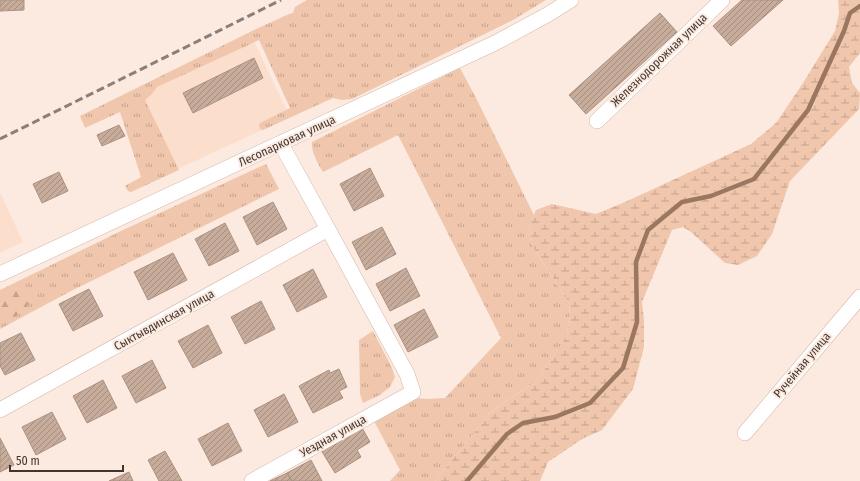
<svg xmlns="http://www.w3.org/2000/svg" width="860" height="481" font-family="'Fira Sans Condensed',sans-serif">
<style>
.built{fill:#fbdecc}
.grass{fill:url(#grass-tufts)}
.forest{fill:url(#forest-firs)}
.wetland{fill:url(#wetland-marsh)}
.lines{fill:none;stroke-linecap:round;stroke-linejoin:round}
.stream{stroke:#9b7761;stroke-width:4.5}
.building{fill:url(#building-hatch);stroke:#ac9181}
.minor-casing{stroke:#d3b7a6;stroke-width:16}
.minor{stroke:#fff;stroke-width:15}
.rail{stroke:#8c7e76;stroke-width:3;stroke-dasharray:8 4;stroke-linecap:butt}
.labels{text-anchor:middle;dominant-baseline:central;stroke-width:4;stroke-linejoin:round;paint-order:stroke}
.street-label{font-size:12px;fill:#41362f;stroke:#fceae0}
</style>
<defs>
<pattern id="grass-tufts" width="24" height="20" patternUnits="userSpaceOnUse"><rect width="24" height="20" fill="#f0c7ad"/><path d="M3 7l-1-3M5 7V3M7 7l1-3M15 17l-1-3M17 17v-4M19 17l1-3" fill="none" stroke="#c4a28d"/></pattern>
<pattern id="forest-firs" width="22" height="20" patternUnits="userSpaceOnUse"><rect width="22" height="20" fill="#f0c7ad"/><path d="M5 1l3.5 6h-7zM16 11l3.5 6h-7z" fill="#c4a28d"/></pattern>
<pattern id="wetland-marsh" width="20" height="14" patternUnits="userSpaceOnUse"><rect width="20" height="14" fill="#f0c7ad"/><path d="M1 5h8M5 5V1M11 12h8M15 12V8" fill="none" stroke="#c4a28d"/></pattern>
<pattern id="building-hatch" width="6" height="6" patternUnits="userSpaceOnUse"><rect width="6" height="6" fill="#c7ac9b"/><path d="M-1 1l2-2M0 6l6-6M5 7l2-2" fill="none" stroke="#a38d7f"/></pattern>
</defs>
<rect width="100%" height="100%" fill="#fceae0"/>
<path class="built" d="M 252,37 L 290,117 L 154,180 L 117,103 Z
M 0,192 L 23,242 L 0,253 Z"/>
<path class="grass" d="M 307,0 L 546,0 L 513,20 L 352,99 L 342,100 L 333,98 L 263,130 L 260,129 L 259,125 L 260,123 L 290,108 L 259,40 L 157,87 L 152,94 L 145,100 L 179,170 L 131,192 L 128,191 L 125,186 L 141,177 L 120,112 L 85,128 L 80,116 L 254,30 L 289,14 L 293,13 L 295,7 Z
M 460,68 L 475,96 L 534,215 L 529,226 L 533,247 L 569,303 L 570,320 L 566,337 L 537,381 L 502,404 L 490,413 L 435,481 L 390,481 L 400,470 L 374,421 L 418,398 L 426,399 L 445,398 L 501,338 L 398,135 L 323,172 C 318,163 311,153 312,142 Z
M 266,164 L 279,189 L 71,291 L 0,329 L 0,290 L 123,230 Z
M 373,331 L 392,368 L 395,377 L 390,387 L 380,395 L 363,403 L 360,394 L 359,340 Z"/>
<path class="forest" d="M 22,287 C 42,307 15,316 0,324 L 0,296 L 16,288 Z"/>
<path class="wetland" d="M 838,0 L 860,0 L 860,53 L 849,67 L 852,83 L 860,93 L 859,109 L 790,181 L 772,234 L 757,256 L 738,265 L 725,263 L 691,232 L 683,227 L 672,230 L 642,302 L 644,320 L 644,347 L 633,389 L 602,430 L 582,439 L 548,462 L 540,481 L 435,481 L 490,413 L 502,404 L 537,381 L 566,337 L 570,320 L 569,303 L 533,247 L 529,226 L 536,210 L 552,204 L 596,214 L 625,202 L 751,144 L 776,123 L 803,83 L 835,31 L 839,13 Z"/>
<g class="lines">
<path class="stream" d="M 467,481 L 507,434 L 523,423 L 555,417 L 590,403 L 623,368 L 637,322 L 636,262 L 648,230 L 682,202 L 711,196 L 754,179 L 808,110 L 844,31 L 850,13 L 860,6"/>
</g>
<path class="building" d="M 0,0 L 24,0 L 24,10 L 0,11 Z
M 742,0 L 783,0 L 731,46 L 713,26 Z
M 660,13 L 677,32 L 586,114 L 569,95 Z
M 254,58 L 263,78 L 193,113 L 183,93 Z
M 119,125 L 125,136 L 102,146 L 97,135 Z
M 370,168 L 384,196 L 354,211 L 340,184 Z
M 59,172 L 68,191 L 42,203 L 33,184 Z
M 273,202 L 287,229 L 257,245 L 243,217 Z
M 225,223 L 239,251 L 209,266 L 195,239 Z
M 382,227 L 396,254 L 366,270 L 352,242 Z
M 173,253 L 187,280 L 148,300 L 134,272 Z
M 406,268 L 420,296 L 390,311 L 376,284 Z
M 313,269 L 327,297 L 297,312 L 283,285 Z
M 89,289 L 103,316 L 73,331 L 59,304 Z
M 261,301 L 275,329 L 245,344 L 231,317 Z
M 424,309 L 438,337 L 408,352 L 394,325 Z
M 208,325 L 222,353 L 193,368 L 178,341 Z
M 21,333 L 35,360 L 5,375 L 0,366 L 0,343 Z
M 152,360 L 166,388 L 136,403 L 122,376 Z
M 339,369 L 347,387 L 339,391 L 343,398 L 313,413 L 299,386 L 329,370 L 330,373 Z
M 103,380 L 117,408 L 87,423 L 73,396 Z
M 284,394 L 298,422 L 268,437 L 254,410 Z
M 52,412 L 66,439 L 36,455 L 22,427 Z
M 228,423 L 242,451 L 212,466 L 198,439 Z
M 361,426 L 370,442 L 357,450 L 361,457 L 335,473 L 321,450 Z
M 0,438 L 14,465 L 0,472 Z
M 165,451 L 182,481 L 159,481 L 148,460 Z
M 311,460 L 322,481 L 292,481 L 287,473 Z
M 129,472 L 133,481 L 109,481 Z
M 287,473 L 292,481 L 270,481 Z"/>
<g class="lines">
<g class="minor-casing">
<path id="minor" d="M 597,121 L 722,0
M 0,274 L 495,43 L 547,15 L 571,0
M 0,410 L 328,229
M 745,433 L 860,297
M 252,481 L 413,392 L 407,374 L 328,229 L 281,144"/>
</g>
<use href="#minor" class="minor"/>
<path class="rail" d="M 0,139 L 281,0"/>
</g>
<g class="labels">
<g class="street-label">
<text transform="translate(659 60) rotate(-44)">Железнодорожная улица</text>
<text transform="translate(287 141) rotate(-25)">Лесопарковая улица</text>
<text transform="translate(164 320) rotate(-29)">Сыктывдинская улица</text>
<text transform="translate(802 365) rotate(-50)">Ручейная улица</text>
<text transform="translate(333 436) rotate(-29)">Уездная улица</text>
</g>
</g>
<path d="M10 465v6h113v-6" fill="none" stroke="#41362f" stroke-width="2"/>
<text x="16" y="465" font-size="12" fill="#41362f" stroke="#fceae0" stroke-width="3" paint-order="stroke">50 m</text>
</svg>
